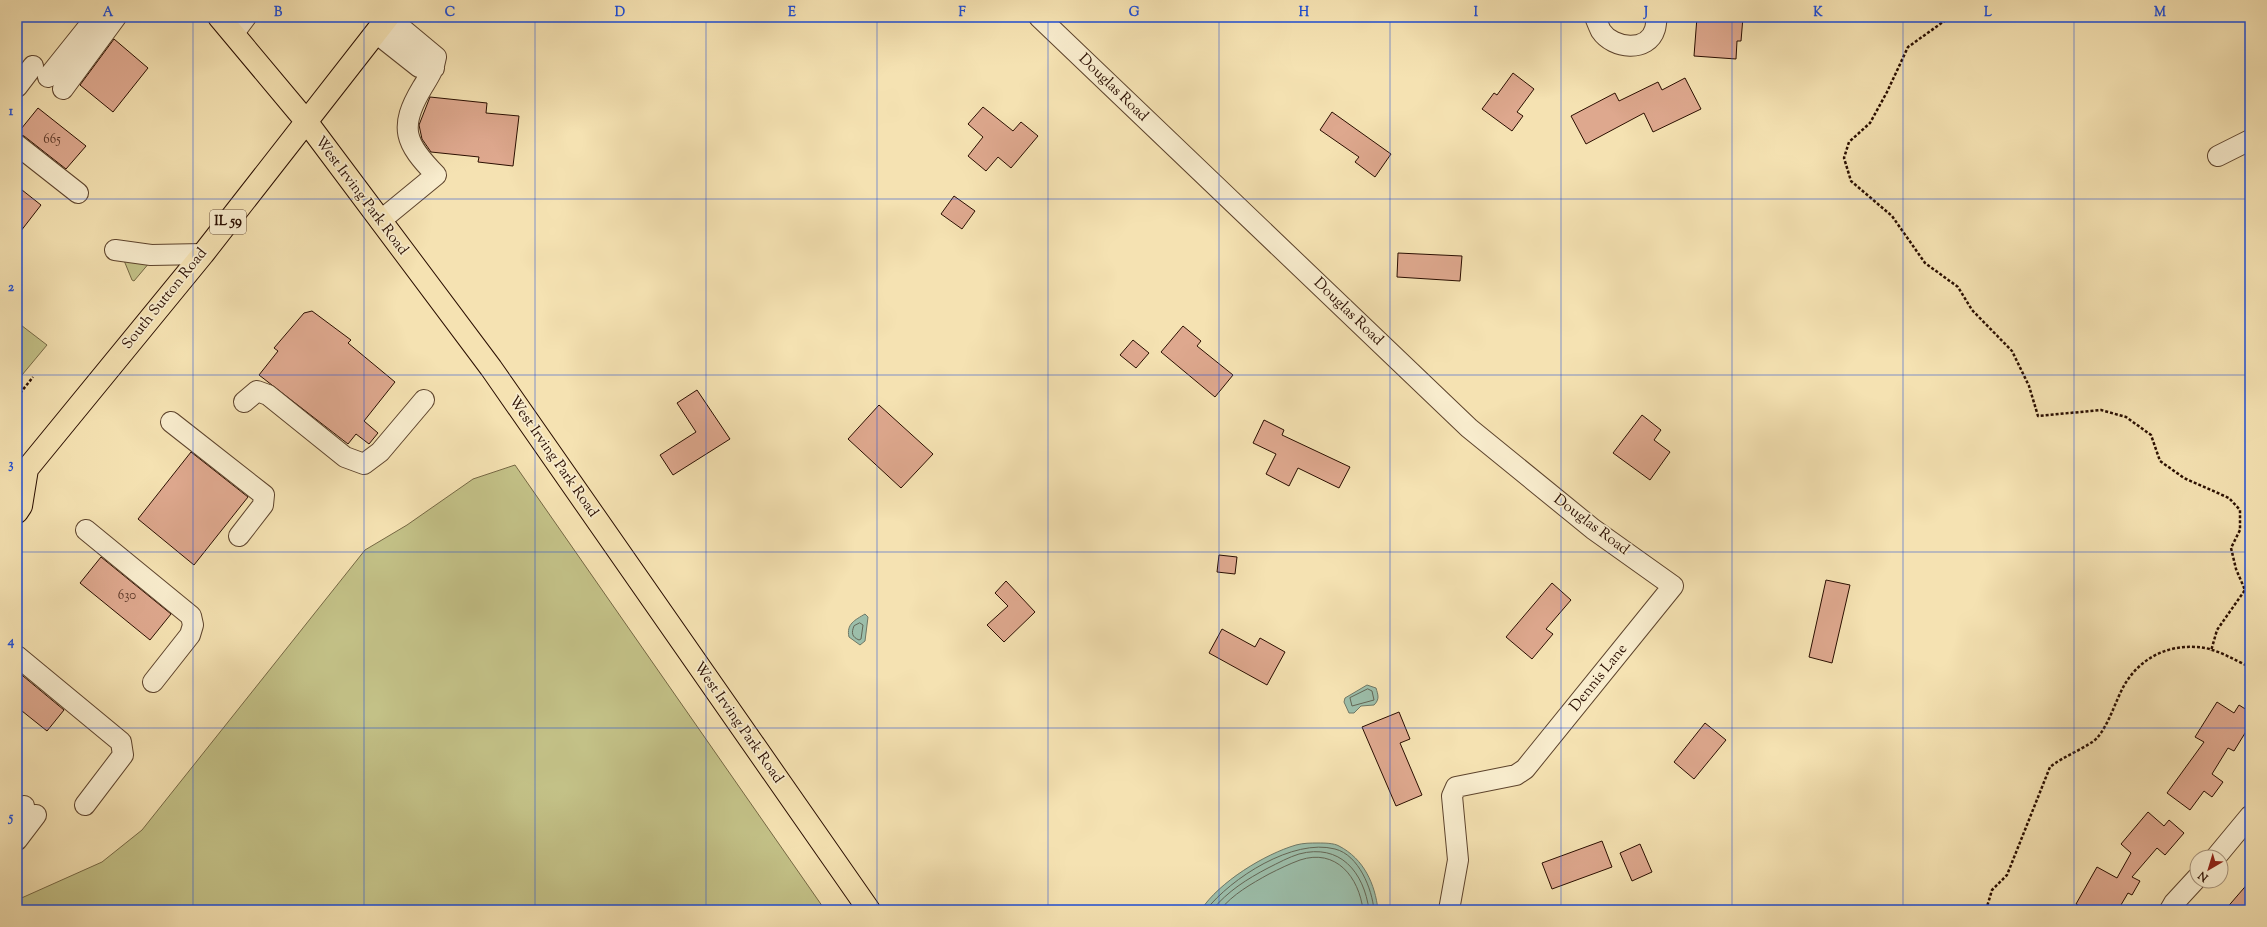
<svg xmlns="http://www.w3.org/2000/svg" width="2267" height="927" font-family="'Sorts Mill Goudy',serif">
<style>
.green{fill:#c3c187;stroke:#766844}
.water{fill:#9cbeaa;stroke:#6e7866}
.lines{fill:none;stroke-linecap:round;stroke-linejoin:round}
.shore{stroke:#636655;stroke-width:1}
.building{fill:#dea88e;stroke:#2a0e00}
.minor-casing{stroke:#5d432c;stroke-width:22}
.major-casing{stroke:#2a0e00;stroke-width:24}
.path{stroke:#2a0e00;stroke-width:2.5;stroke-dasharray:3 2;stroke-linecap:butt}
.minor{stroke:#f8eccd;stroke-width:20}
.major{stroke:#f5e2b2;stroke-width:22}
.grid{fill:none;stroke:#1d4ed8;stroke-width:1;stroke-opacity:0.55}
.labels{text-anchor:middle;dominant-baseline:central;stroke-width:3.5;stroke-linejoin:round;paint-order:stroke}
.number-label{font-size:13px;fill:#573424}
.shield{fill:#f8eccd;stroke:#68513e;stroke-width:1}
.shield-label{font-size:14px;font-weight:bold;fill:#2a0e00}
.street-label{font-size:15px;fill:#2a0e00;stroke:#f8eccd}
.neatline{fill:none;stroke:#1d4ed8;stroke-width:1.5}
.grid-label{font-size:13px;text-anchor:middle;font-weight:bold;fill:#1d4ed8}
</style>
<rect width="100%" height="100%" fill="#f5e2b2"/>
<filter id="stains"><feTurbulence type="fractalNoise" baseFrequency=".005" numOctaves="4"/><feColorMatrix values="0 0 0 0 .2 0 0 0 0 .09 0 0 0 0 .02 0 0 0 .5 -.17"/></filter>
<radialGradient id="worn" r=".72"><stop offset=".6" stop-color="#630" stop-opacity="0"/><stop offset="1" stop-color="#630" stop-opacity=".3"/></radialGradient>
<path class="green" d="M 123,258 L 150,262 L 134,281 L 132,280 Z
M 17,322 L 47,345 L 17,381 Z
M 515,465 L 825,910 L 17,910 L 17,900 L 102,862 L 142,830 L 365,550 L 407,525 L 473,479 Z"/>
<path class="water" d="M 865,614 L 868,617 L 865,641 L 860,645 L 849,637 C 846,624 855,620 865,614 Z
M 1367,685 L 1376,688 C 1378,695 1380,699 1374,705 L 1361,706 L 1354,713 L 1349,713 L 1344,702 L 1345,698 Z
M 1318,843 C 1324,843 1334,843 1339,846 C 1364,859 1375,884 1378,910 L 1201,910 C 1219,882 1265,854 1296,845 C 1303,843 1311,843 1318,843 Z"/>
<g class="lines">
<path class="shore" d="M 860,623 L 863,625 L 861,639 L 859,640 C 852,637 851,633 854,626 Z
M 1368,689 L 1372,691 L 1374,700 L 1352,706 L 1350,698 Z
M 1206,910 C 1231,878 1293,838 1335,849 C 1359,855 1372,889 1374,910
M 1212,910 C 1228,891 1247,879 1268,868 C 1278,863 1289,857 1299,854 C 1340,843 1364,872 1369,910
M 1220,910 C 1233,894 1251,884 1269,874 C 1279,869 1289,864 1300,860 C 1336,848 1359,877 1363,910"/>
</g>
<path class="building" d="M 1697,17 L 1743,17 L 1741,41 L 1737,41 L 1736,59 L 1694,56 Z
M 114,39 L 148,68 L 113,112 L 80,85 Z
M 1513,73 L 1534,89 L 1517,112 L 1523,116 L 1512,131 L 1482,109 L 1494,93 L 1497,95 Z
M 1685,78 L 1701,109 L 1653,132 L 1644,113 L 1586,144 L 1571,116 L 1615,93 L 1619,101 L 1658,82 L 1662,90 Z
M 430,97 L 487,103 L 486,113 L 519,116 L 513,166 L 478,162 L 479,157 L 431,152 L 422,139 L 419,125 Z
M 983,107 L 1013,131 L 1021,122 L 1038,136 L 1011,168 L 998,157 L 986,171 L 968,156 L 983,137 L 968,124 Z
M 38,108 L 86,146 L 66,169 L 24,136 L 17,134 Z
M 1332,112 L 1391,154 L 1375,177 L 1355,162 L 1359,157 L 1320,130 Z
M 17,186 L 41,205 L 17,236 Z
M 954,196 L 975,211 L 962,229 L 941,214 Z
M 1398,253 L 1462,256 L 1460,281 L 1397,277 Z
M 312,311 L 351,340 L 348,343 L 395,382 L 364,421 L 378,433 L 369,444 L 356,434 L 348,444 L 259,375 L 278,351 L 274,348 L 304,313 Z
M 1183,326 L 1201,341 L 1197,346 L 1233,375 L 1215,397 L 1161,352 Z
M 1133,340 L 1149,353 L 1136,368 L 1120,355 Z
M 697,390 L 730,439 L 673,475 L 660,455 L 696,432 L 677,403 Z
M 879,405 L 933,454 L 901,488 L 848,439 Z
M 1642,415 L 1661,430 L 1654,440 L 1670,452 L 1650,480 L 1613,453 Z
M 1264,420 L 1284,430 L 1282,435 L 1350,467 L 1339,488 L 1298,468 L 1289,486 L 1266,474 L 1276,454 L 1253,443 Z
M 191,452 L 248,497 L 194,565 L 138,519 Z
M 1219,555 L 1237,557 L 1235,574 L 1217,572 Z
M 101,557 L 171,614 L 150,640 L 80,583 Z
M 1826,580 L 1850,585 L 1832,663 L 1809,657 Z
M 1006,581 L 1035,612 L 1004,642 L 987,625 L 1008,606 L 995,593 Z
M 1552,583 L 1571,600 L 1546,629 L 1553,634 L 1532,659 L 1506,637 Z
M 1222,629 L 1255,647 L 1260,638 L 1285,652 L 1267,685 L 1209,653 Z
M 17,671 L 64,710 L 47,731 L 17,707 Z
M 2217,702 L 2234,713 L 2239,705 L 2250,712 L 2250,725 L 2234,751 L 2228,748 L 2212,774 L 2223,782 L 2212,797 L 2204,791 L 2190,810 L 2167,793 L 2204,742 L 2195,737 Z
M 1399,712 L 1410,739 L 1400,743 L 1422,795 L 1396,806 L 1362,727 Z
M 1705,723 L 1726,740 L 1694,779 L 1674,762 Z
M 2148,812 L 2164,826 L 2169,820 L 2184,833 L 2165,855 L 2157,848 L 2132,877 L 2140,881 L 2132,895 L 2128,893 L 2118,910 L 2087,910 L 2076,904 L 2097,867 L 2117,878 L 2131,853 L 2121,844 Z
M 1602,841 L 1612,867 L 1552,889 L 1542,863 Z
M 1640,844 L 1652,872 L 1632,881 L 1620,853 Z
M 2250,881 L 2250,910 L 2225,910 Z"/>
<g class="lines">
<g class="minor-casing">
<path id="minor" d="M 1039,17 L 1469,428 L 1593,529 L 1673,586 L 1525,769 L 1516,775 L 1456,787 L 1452,796 L 1458,860 L 1449,910
M 1595,17 C 1597,22 1599,27 1601,31 C 1613,49 1648,53 1655,29 C 1656,26 1656,21 1657,17
M 234,33 L 246,17
M 376,33 L 419,67 L 434,68
M 48,77 L 96,17
M 17,87 L 33,66
M 63,89 L 116,17
M 17,145 L 78,193
M 2218,156 L 2250,140
M 380,221 L 436,175 C 405,143 398,128 422,88 C 428,78 434,70 436,57 L 388,17
M 115,250 L 151,255 L 203,254
M 244,402 L 257,391 L 268,395 L 345,457 L 364,464 L 380,452 L 424,400
M 171,422 L 264,495 L 263,505 L 239,536
M 86,530 L 191,616 L 193,625 L 190,635 L 153,682
M 17,656 L 121,742 L 123,755 L 85,805
M 17,816 L 24,806
M 17,840 L 36,815
M 2216,857 L 2250,816
M 2170,910 L 2174,903 L 2197,878"/>
</g>
<g class="major-casing">
<path id="major" d="M 219,17 L 306,121 L 491,368 L 869,910
M 17,512 L 21,506 L 27,469 L 203,254 L 388,17"/>
</g>
<path class="path" d="M 1950,17 L 1908,47 L 1887,92 L 1870,123 L 1849,142 L 1844,158 L 1851,181 L 1892,216 L 1925,263 L 1958,287 L 1972,310 L 2012,351 L 2029,386 L 2038,416 L 2101,410 L 2126,417 L 2151,435 L 2160,461 L 2184,478 L 2229,498 L 2240,510 L 2240,530 L 2231,548 L 2236,569 L 2245,590 L 2217,630 L 2211,651
M 17,397 L 33,377
M 1986,910 L 1992,890 L 2007,875 L 2050,767 C 2062,757 2090,746 2097,738 C 2110,723 2115,701 2125,684 C 2140,659 2166,645 2196,647 C 2214,647 2234,660 2250,667"/>
<use href="#minor" class="minor"/>
<use href="#major" class="major"/>
</g>
<path class="grid" d="M 193,17 L 193,910M 364,17 L 364,910M 535,17 L 535,910M 706,17 L 706,910M 877,17 L 877,910M 1048,17 L 1048,910M 1219,17 L 1219,910M 1390,17 L 1390,910M 1561,17 L 1561,910M 1732,17 L 1732,910M 1903,17 L 1903,910M 2074,17 L 2074,910M 17,199 L 2250,199M 17,375 L 2250,375M 17,552 L 2250,552M 17,728 L 2250,728"/>
<g class="labels">
<g class="number-label">
<text x="52" y="140">665</text>
<text x="127" y="596">630</text>
</g>
<rect class="shield" x="210" y="210" width="36" height="24" rx="3"/>
<g class="shield-label">
<text x="228" y="222">IL 59</text>
</g>
<g class="street-label">
<text transform="translate(1113 88) rotate(44)">Douglas Road</text>
<text transform="translate(361 196) rotate(53)">West Irving Park Road</text>
<text transform="translate(165 299) rotate(-51)">South Sutton Road</text>
<text transform="translate(1348 312) rotate(44)">Douglas Road</text>
<text transform="translate(553 457) rotate(55)">West Irving Park Road</text>
<text transform="translate(1591 525) rotate(37)">Douglas Road</text>
<text transform="translate(1599 678) rotate(-51)">Dennis Lane</text>
<text transform="translate(738 723) rotate(55)">West Irving Park Road</text>
</g>
</g>
<rect width="2267" height="927" fill="none" stroke="#f5e2b2" stroke-width="44"/>
<g transform="translate(2209 869) rotate(218)"><circle r="19" fill="#f8eccd" stroke="#a6937b"/>
<path d="M0-3L7 15L0 10L-7 15Z" fill="#8f2418"/>
<text y="-6" font-size="11" font-weight="bold" text-anchor="middle" fill="#2a0e00">N</text>
</g>
<rect x="22" y="22" width="2223" height="883" class="neatline"/>
<g class="grid-label">
<text x="108" y="16">A</text>
<text x="278" y="16">B</text>
<text x="450" y="16">C</text>
<text x="620" y="16">D</text>
<text x="792" y="16">E</text>
<text x="962" y="16">F</text>
<text x="1134" y="16">G</text>
<text x="1304" y="16">H</text>
<text x="1476" y="16">I</text>
<text x="1646" y="16">J</text>
<text x="1818" y="16">K</text>
<text x="1988" y="16">L</text>
<text x="2160" y="16">M</text>
<text x="11" y="115">1</text>
<text x="11" y="291">2</text>
<text x="11" y="468">3</text>
<text x="11" y="645">4</text>
<text x="11" y="821">5</text>
</g>
<rect width="100%" height="100%" filter="url(#stains)"/>
<rect width="100%" height="100%" fill="url(#worn)"/>
</svg>
